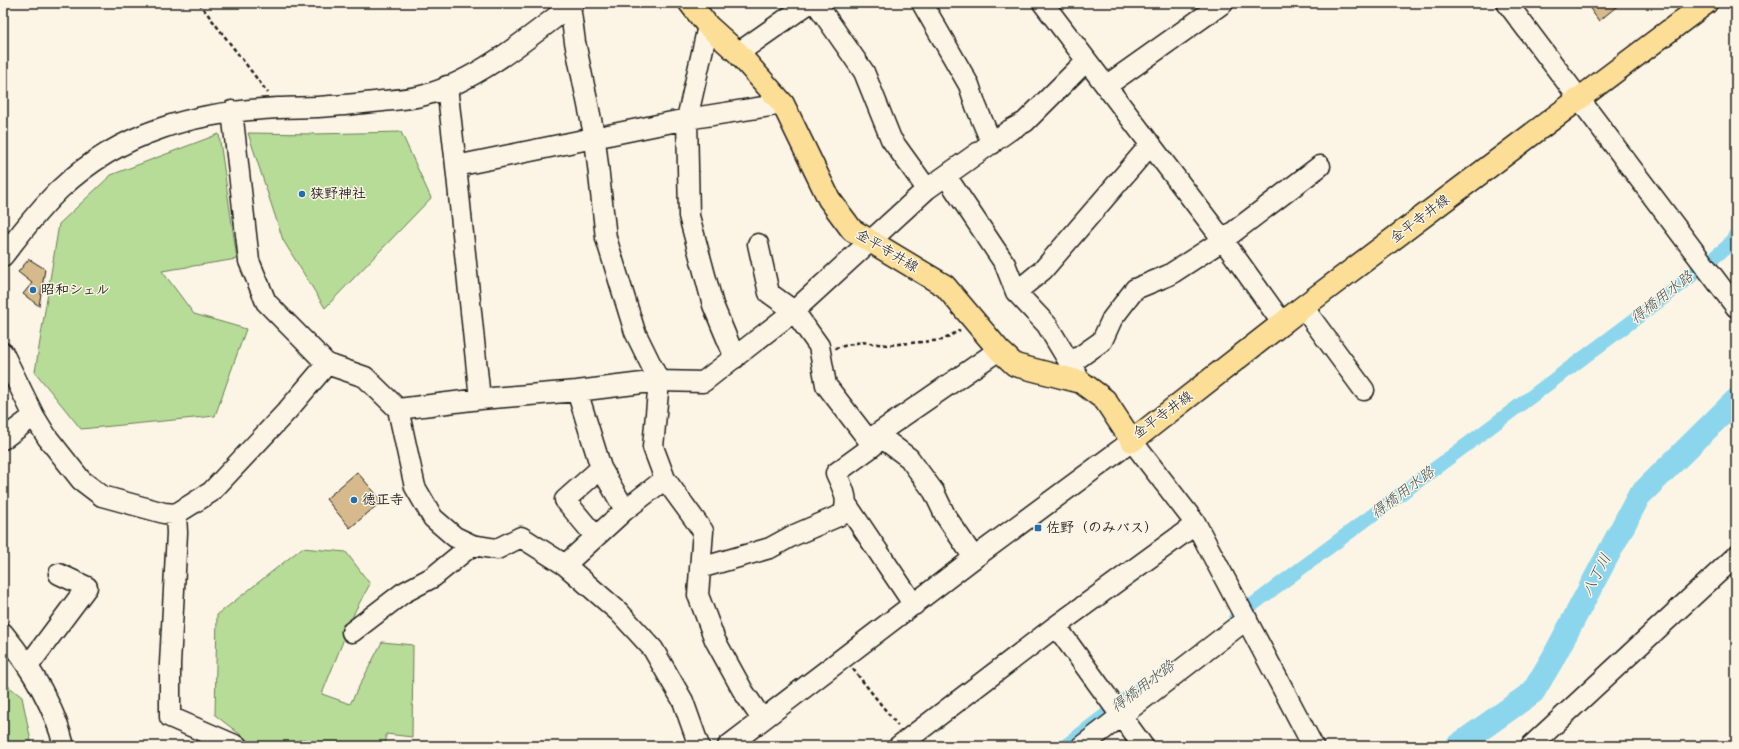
<svg xmlns="http://www.w3.org/2000/svg" width="1739" height="749" font-family="Kalam,'Klee One',sans-serif">
<style>
.green{fill:#b7dc97;stroke:#6a7c5a}
.lines{fill:none;stroke-linecap:round;stroke-linejoin:round}
.canal{stroke:#8cd6ed;stroke-width:14}
.river{stroke:#8cd6ed;stroke-width:24}
.building{fill:#d6ba8b;stroke:#1c1c1c}
.minor-casing{stroke:#1c1c1c;stroke-width:23}
.major-casing{stroke:#1c1c1c;stroke-width:25}
.path{stroke:#1c1c1c;stroke-width:2.5;stroke-dasharray:4 3;stroke-linecap:butt}
.minor{stroke:#fcf5e5;stroke-width:20}
.major{stroke:#fdde96;stroke-width:22}
.poi-dot{fill:#1f6fb2;stroke:#fcf5e5;stroke-width:1.5}
.labels{text-anchor:middle;dominant-baseline:central;stroke-width:3;stroke-linejoin:round;paint-order:stroke}
.poi-label{font-size:14px;font-weight:bold;fill:#1c1c1c;stroke:#fcf5e5;text-anchor:start}
.street-label{font-size:14px;fill:#1c1c1c;stroke:#fcf5e5}
.water-label{font-size:15px;font-style:italic;fill:#3e545b;stroke:#fcf5e5}
</style>
<rect width="100%" height="100%" fill="#fcf5e5"/>
<filter id="ink" filterUnits="userSpaceOnUse"><feTurbulence type="fractalNoise" baseFrequency=".025" numOctaves="2"/><feDisplacementMap in="SourceGraphic" scale="8" xChannelSelector="R" yChannelSelector="G"/><feConvolveMatrix kernelMatrix="1 2 1 2 8 2 1 2 1" color-interpolation-filters="sRGB"/></filter>
<g filter="url(#ink)">
<path class="green" d="M 401,132 L 431,198 L 325,308 L 283,240 L 248,133 L 314,134 Z
M 219,134 L 237,259 L 162,271 L 194,314 L 246,329 L 215,416 L 81,429 L 35,372 L 59,224 L 111,175 Z
M 302,548 L 346,552 L 370,584 L 355,611 L 322,694 L 350,704 L 382,642 L 413,645 L 412,737 L 386,734 L 386,746 L 312,746 L 304,739 L 282,746 L 255,746 L 215,715 L 217,615 Z
M 3,682 L 22,697 L 32,746 L 3,746 Z"/>
<g class="lines">
<path class="canal" d="M 1236,617 L 1674,290 L 1728,246 L 1736,234
M 1065,746 L 1139,689"/>
<path class="river" d="M 1457,746 L 1533,692 L 1552,660 L 1639,496 L 1736,400"/>
</g>
<path class="building" d="M 1586,3 L 1621,3 L 1599,21 Z
M 29,259 L 45,269 L 39,306 L 23,294 L 32,283 L 18,272 Z
M 357,472 L 382,501 L 350,528 L 326,499 Z"/>
<g class="lines">
<g class="minor-casing">
<path id="minor" d="M 816,3 L 864,72 L 891,139 L 927,189
M 922,3 L 969,85 L 976,106 L 992,144
M 1043,3 L 1223,240 L 1283,324
M 1507,3 L 1736,307
M 570,6 L 575,42 L 595,139 L 606,238 L 635,332 L 659,381 L 653,447 L 665,479 L 703,531 L 698,595 L 715,640 L 743,691 L 762,719
M 708,26 L 687,119 L 689,216 L 713,305 L 735,358
M 738,53 L 809,3
M 447,86 L 456,166 L 687,119 L 783,104
M 1106,86 L 1223,3
M 232,111 L 249,261 L 266,302 L 327,364 L 365,377 L 398,409 L 415,487 L 433,518 L 455,537 L 472,545 L 497,549 L 521,537 L 565,565 L 619,612 L 653,649 L 683,701 L 699,746
M 456,166 L 480,399
M 946,176 L 1005,264 L 1016,292 L 1047,325 L 1077,375
M 758,244 L 769,293 L 794,311 L 819,346 L 826,385 L 873,446
M 3,256 C 21,233 39,209 60,189 C 121,131 196,112 278,108 C 296,107 313,108 331,106 C 348,105 365,103 383,101 C 396,100 411,99 425,95 C 477,81 531,36 574,3
M 1016,292 L 1043,270 L 1151,144
M 1303,307 L 1364,390
M 3,353 L 34,416 L 47,437 L 81,480 L 102,496 L 164,513 L 176,514 L 211,492 L 287,411 L 327,364
M 1071,363 L 1102,341 L 1112,319 L 1135,289 L 1169,275 L 1223,240 L 1320,166
M 577,391 L 601,468 L 625,510
M 398,409 L 480,399 L 577,391 L 659,381 L 703,382 L 794,311 L 927,189 L 1010,130 L 1025,122 L 1086,61
M 877,434 L 909,458 L 934,492 L 945,515 L 974,558
M 3,439 L 34,416
M 847,505 L 914,605
M 176,514 L 177,533 L 170,664 L 170,717 L 237,746
M 595,536 L 565,500 L 601,468
M 565,565 L 625,510 L 665,479
M 700,568 L 770,548 L 792,536 L 843,514 C 850,499 842,487 836,473 L 873,446 L 877,434 L 999,350
M 1056,626 L 1143,746
M 352,632 L 403,593 L 433,577 L 472,545
M 3,633 C 30,666 54,705 64,746
M 28,666 L 87,587 L 59,574
M 728,746 L 974,558 L 1132,441 L 1196,524 L 1313,746
M 899,746 L 1056,626 L 1196,524
M 1082,746 L 1247,619
M 1531,746 L 1736,556"/>
</g>
<g class="major-casing">
<path id="major" d="M 690,3 L 708,26 L 738,53 L 783,104 L 829,199 L 852,230 L 945,286 L 999,350 L 1015,365 L 1081,382 L 1105,400 L 1132,441 L 1303,307 L 1706,3"/>
</g>
<path class="path" d="M 199,3 L 268,93
M 835,348 L 861,342 L 888,345 L 943,340 L 960,330
M 853,669 L 898,726"/>
<use href="#minor" class="minor"/>
<use href="#major" class="major"/>
</g>
</g>
<g class="poi-dot">
<circle cx="302" cy="194" r="4"/>
<circle cx="33" cy="290" r="4"/>
<circle cx="354" cy="500" r="4"/>
<rect x="1034" y="524" width="8" height="8" rx="2"/>
</g>
<g class="labels">
<g class="poi-label">
<text x="310" y="194">狭野神社</text>
<text x="41" y="290">昭和シェル</text>
<text x="362" y="500">徳正寺</text>
<text x="1046" y="528">佐野（のみバス）</text>
</g>
<g class="street-label">
<text transform="translate(1420 219) rotate(-37)">金平寺井線</text>
<text transform="translate(887 251) rotate(31)">金平寺井線</text>
<text transform="translate(1163 415) rotate(-36)">金平寺井線</text>
</g>
<g class="water-label">
<text transform="translate(1662 298) rotate(-38)">得橋用水路</text>
<text transform="translate(1403 493) rotate(-37)">得橋用水路</text>
<text transform="translate(1597 575) rotate(-62)">八丁川</text>
<text transform="translate(1143 687) rotate(-37)">得橋用水路</text>
</g>
</g>
<rect width="1739" height="749" fill="none" stroke="#fcf5e5" stroke-width="16"/>
<rect x="8" y="8" width="1723" height="733" fill="none" stroke="#1c1c1c" stroke-width="1.5" filter="url(#ink)"/>
</svg>
